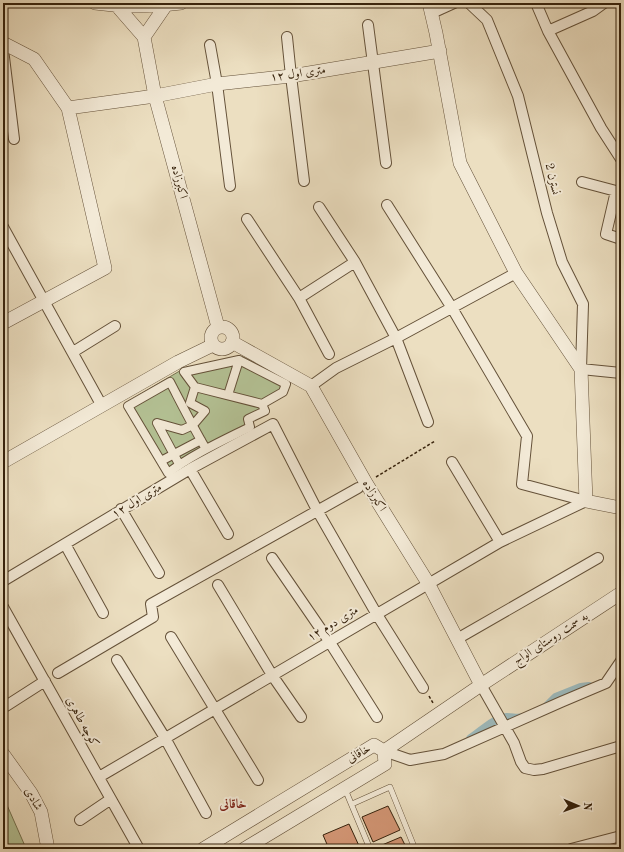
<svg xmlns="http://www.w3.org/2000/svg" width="624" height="852" font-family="'Old Standard TT',Amiri,serif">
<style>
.green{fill:#b4c295;stroke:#757250}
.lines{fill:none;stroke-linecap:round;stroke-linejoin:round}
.canal{stroke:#9dbabd;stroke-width:10}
.building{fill:#d39675;stroke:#36220c}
.service-casing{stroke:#645139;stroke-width:6}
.pedestrian-casing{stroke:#645139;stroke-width:10}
.minor-casing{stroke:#645139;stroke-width:12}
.tertiary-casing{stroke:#645139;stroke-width:14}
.path{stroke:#36220c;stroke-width:1.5;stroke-dasharray:3 2;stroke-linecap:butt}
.service{stroke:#f3ead7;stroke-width:5}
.pedestrian{stroke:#f3ead7;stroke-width:8}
.minor{stroke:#f3ead7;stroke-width:10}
.tertiary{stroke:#f3ead7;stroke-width:13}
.labels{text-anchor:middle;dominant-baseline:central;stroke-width:4;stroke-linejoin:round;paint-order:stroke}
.street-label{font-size:12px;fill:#36220c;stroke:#f3ead7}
.neighbourhood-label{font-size:13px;font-weight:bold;fill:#7a1f14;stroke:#f3ead7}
</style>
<rect width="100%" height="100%" fill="#ecdfc1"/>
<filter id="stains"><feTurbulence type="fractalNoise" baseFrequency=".005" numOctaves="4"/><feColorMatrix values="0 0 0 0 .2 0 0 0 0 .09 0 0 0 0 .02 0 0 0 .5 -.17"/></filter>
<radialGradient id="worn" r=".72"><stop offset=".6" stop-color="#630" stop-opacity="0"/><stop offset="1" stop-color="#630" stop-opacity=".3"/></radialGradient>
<path class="green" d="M 240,356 L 290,382 L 284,396 L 266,405 L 252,422 L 253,428 L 167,477 L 124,404 L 183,369 Z
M 3,796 L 25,846 L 25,849 L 3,849 Z"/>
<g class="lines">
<path class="canal" d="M 545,709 L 556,698 L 581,688 L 589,687
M 471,739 C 482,732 494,719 507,718 C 513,718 518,720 523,718"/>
</g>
<path class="building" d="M 388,806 L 400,830 L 373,842 L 362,817 Z
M 349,824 L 360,848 L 329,849 L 323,835 Z
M 401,837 L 407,849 L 375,849 L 375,848 Z"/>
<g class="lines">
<g class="service-casing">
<path id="service" d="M 345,789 L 370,849
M 352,804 L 390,787 L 415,849"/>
</g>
<g class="pedestrian-casing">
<path id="pedestrian" d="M 195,387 L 184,372 L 239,360
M 228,395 L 239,360 L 286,384 L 283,392 L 262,404
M 161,461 L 201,440
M 179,464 L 157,423 L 182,430 L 193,425 L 205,411 L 190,403 L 195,387 L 262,404 L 265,411 L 248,419 L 250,427 C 222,441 193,454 168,473 L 128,406 L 170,382 C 182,405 193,427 206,449"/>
</g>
<g class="minor-casing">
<path id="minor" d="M 469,3 L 487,20 L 518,96 L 547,213 L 562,262 L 583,304 L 581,369 L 621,373
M 536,3 L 548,31 L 601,128 L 621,159
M 432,13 L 454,3
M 368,25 L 386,163
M 548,31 L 593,11 L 604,3
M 287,37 L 291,76 L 304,181
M 210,45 L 217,84 L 230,186
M 3,49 L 14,139
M 582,182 L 616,191 L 606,234 L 621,239
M 387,205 L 452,308 L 527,436 L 522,484 L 586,501
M 319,207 L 355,262 L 396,338 L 428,422
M 247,219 L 299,298 L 329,354
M 3,227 L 102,406
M 299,298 L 355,262
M 73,352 L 115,326
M 311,386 L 336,368 L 396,338 L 516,273
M 452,462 L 500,542
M 190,469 L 228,534
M 121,509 L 159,573
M 65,544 L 103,613
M 272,558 L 329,641 L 377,717
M 3,581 L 190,469 L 273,424 L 317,510 L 376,613 L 423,688
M 218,585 L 272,675 L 301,717
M 3,607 L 139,849
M 171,637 L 258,780
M 457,639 L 598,558
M 117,660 L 165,738 L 206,813
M 58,673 L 153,617 L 151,604 L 358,488
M 481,685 L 514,743 L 521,762 L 525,768 L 534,770 L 543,769 L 621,746
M 6,706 L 45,681
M 384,751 L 410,760 L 444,754 L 561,702 L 606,683 L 621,661
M 99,777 L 500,542 L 586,501
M 80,820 L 111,799
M 571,849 L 621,836"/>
</g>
<g class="tertiary-casing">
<path id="tertiary" d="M 95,3 C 123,7 152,7 181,3
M 429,3 L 436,33 L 460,163 L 516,273 L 581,369 L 586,501 L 621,508
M 117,6 L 144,37
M 144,37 L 155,96 L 218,327
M 144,37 L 166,5
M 3,43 L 34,59 L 68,108 L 105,268 L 3,323
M 68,108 L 155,96 L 217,84 L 291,76 L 440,51
M211 338a11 11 0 1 1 22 0a11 11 0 1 1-22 0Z
M 232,342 L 311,386 L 366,483 L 428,583 L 481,685
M 3,462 L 178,362 L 213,345
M 384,751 L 481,685 L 621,593
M 3,754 L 31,793 L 41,812 L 48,849
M 203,849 L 374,745 L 384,751
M 244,849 L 385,764 L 384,751"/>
</g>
<path class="path" d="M 376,477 L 435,441
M 429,696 L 433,703"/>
<use href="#service" class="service"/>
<use href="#pedestrian" class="pedestrian"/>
<use href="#minor" class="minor"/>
<use href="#tertiary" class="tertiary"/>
</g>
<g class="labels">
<g class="street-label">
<text transform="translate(298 74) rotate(-8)">۱۲ متری اول</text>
<text transform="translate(552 179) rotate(77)">نسترن 2</text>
<text transform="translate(179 182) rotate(75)">اکبرزاده</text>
<text transform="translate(374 496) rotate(59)">اکبرزاده</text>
<text transform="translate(137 501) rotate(-31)">۱۲ متری اول</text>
<text transform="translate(333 624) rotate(-31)">۱۲ متری دوم</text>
<text transform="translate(551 639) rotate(-33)">به سمت روستای الواج</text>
<text transform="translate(82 722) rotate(61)">کوچه طاهری</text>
<text transform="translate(359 754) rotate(-29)">خاقانی</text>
<text transform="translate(33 799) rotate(61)">شادی</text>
</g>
<g class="neighbourhood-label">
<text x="233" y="804">خاقانی</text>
</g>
</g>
<rect width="624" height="852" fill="none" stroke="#ecdfc1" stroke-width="16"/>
<rect x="4" y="4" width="616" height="844" fill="none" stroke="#36220c" stroke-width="2"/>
<rect x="8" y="8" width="608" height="836" fill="none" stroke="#36220c"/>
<g transform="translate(578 806) rotate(92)" stroke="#f3ead7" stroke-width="3" paint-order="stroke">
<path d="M0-3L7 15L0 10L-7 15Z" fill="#36220c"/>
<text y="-6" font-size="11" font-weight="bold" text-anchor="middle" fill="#36220c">N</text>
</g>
<rect width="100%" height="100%" filter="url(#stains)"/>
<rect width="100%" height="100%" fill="url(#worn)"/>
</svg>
